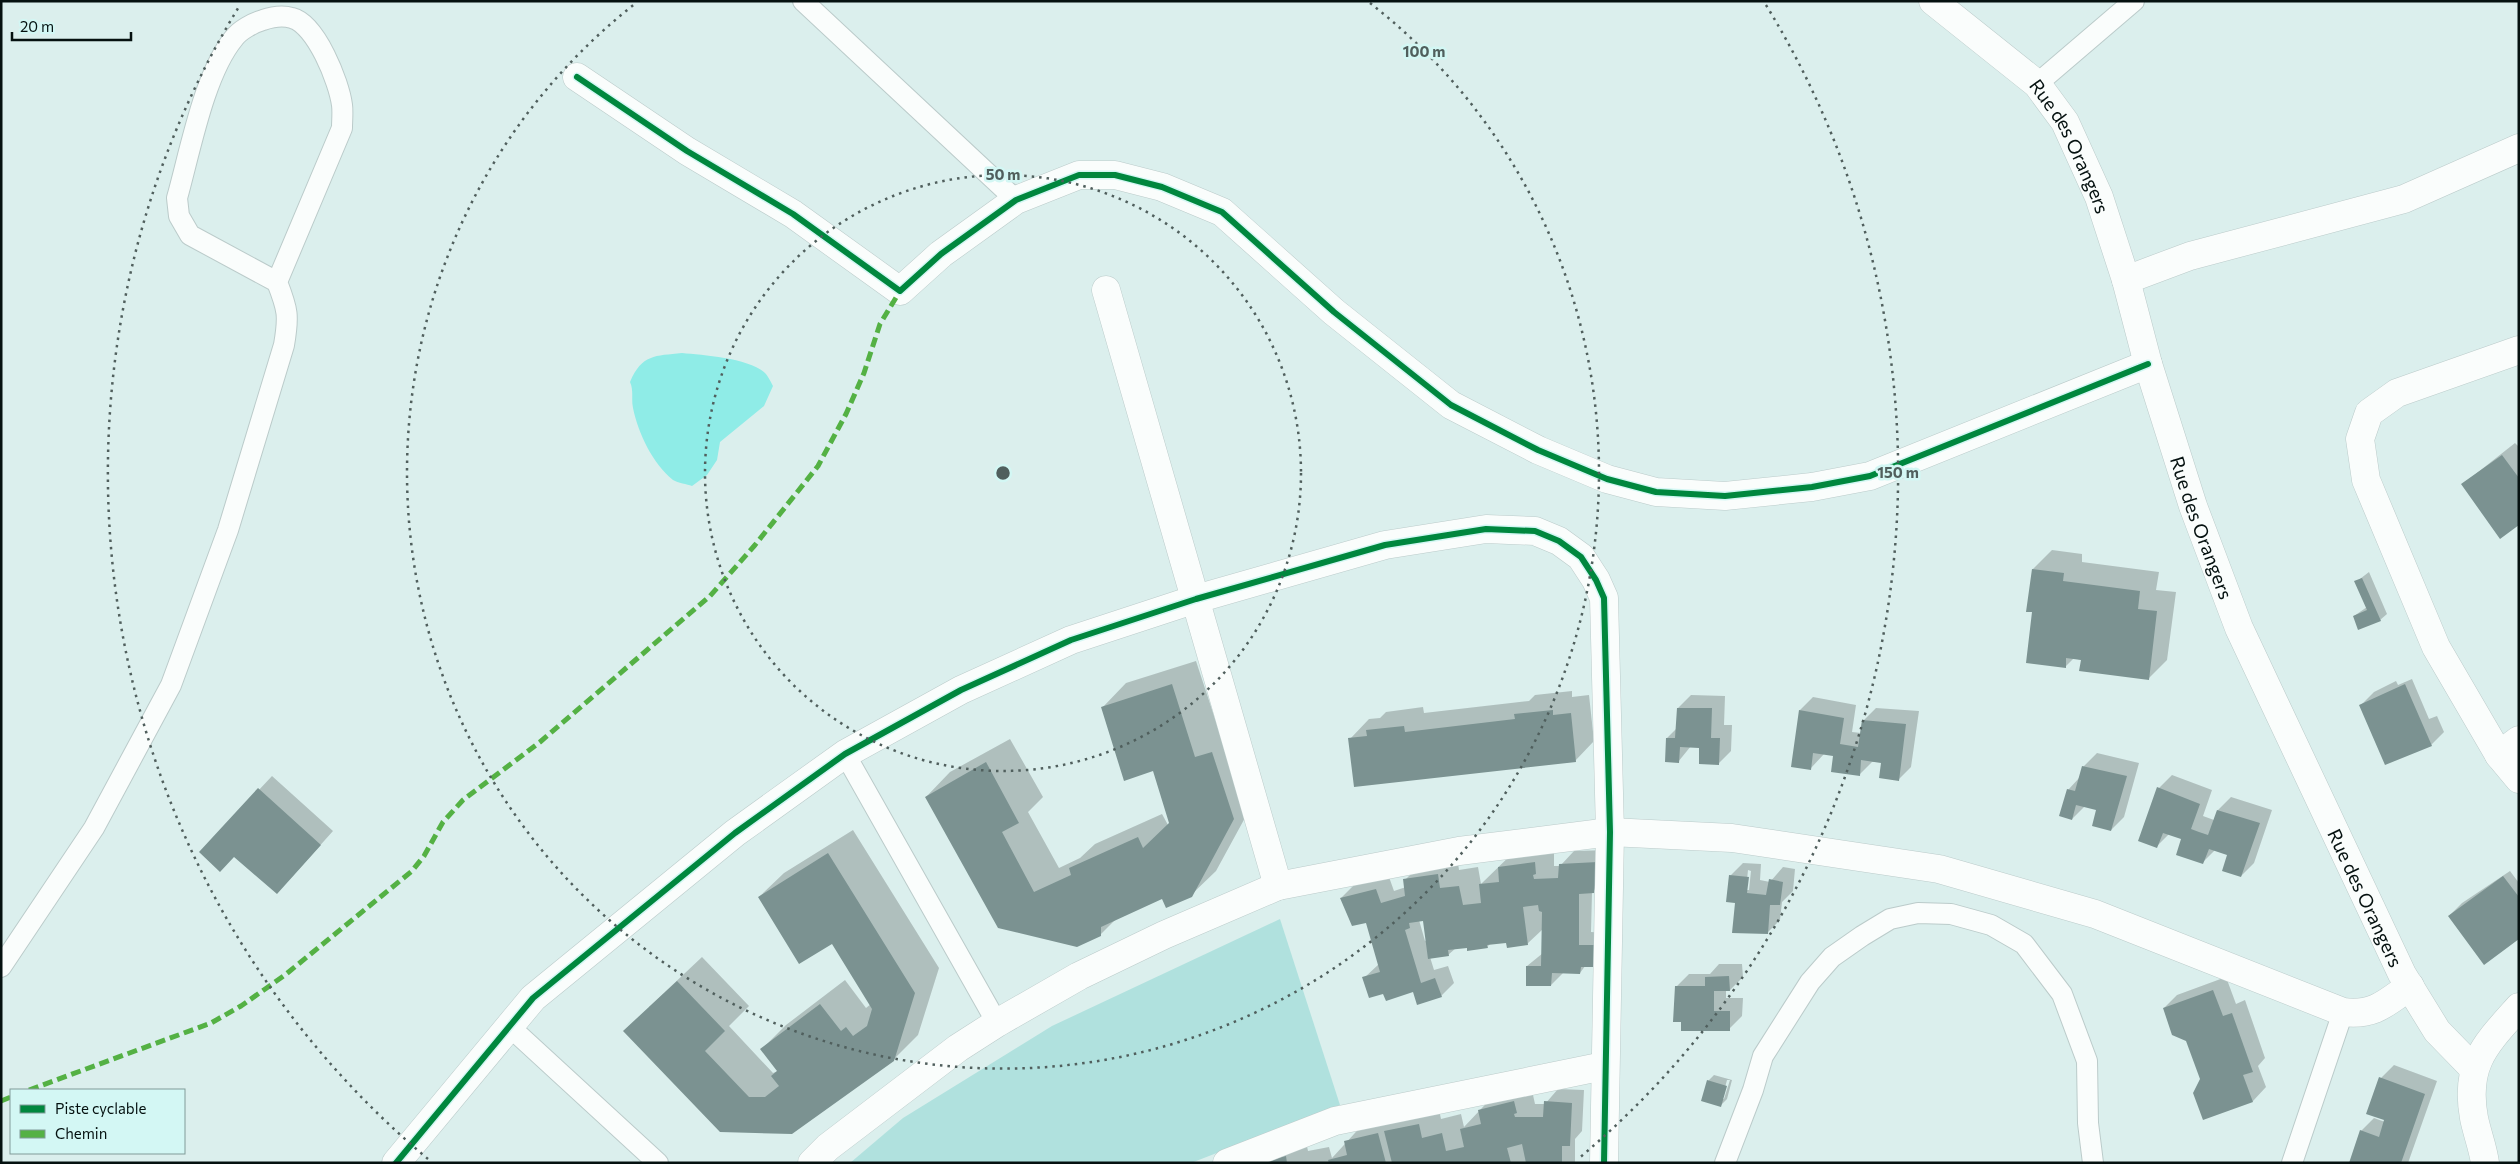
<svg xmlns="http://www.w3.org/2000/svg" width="2520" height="1164" font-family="Commissioner,sans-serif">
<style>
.green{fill:#b0e1de}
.water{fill:#8fece7}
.shadow{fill:#0003;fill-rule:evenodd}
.building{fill:#7b9291}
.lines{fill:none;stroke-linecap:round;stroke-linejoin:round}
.service-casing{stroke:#bbcbca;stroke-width:22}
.minor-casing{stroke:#bbcbca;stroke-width:29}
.service{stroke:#fafdfc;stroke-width:20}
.minor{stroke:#fafdfc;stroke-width:28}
.quiet{stroke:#54b144;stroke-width:5;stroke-dasharray:10 5;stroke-linecap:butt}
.cycleway-casing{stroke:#d3f7f4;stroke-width:9}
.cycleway{stroke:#00873e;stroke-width:6}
.ring{fill:none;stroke:#505f5d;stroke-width:2.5;stroke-dasharray:2.5 5}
.labels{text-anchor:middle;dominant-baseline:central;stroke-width:5;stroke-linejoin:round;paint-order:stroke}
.street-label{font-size:19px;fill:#051110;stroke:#d3f7f4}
.centre{fill:#505f5d;stroke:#d3f7f4;stroke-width:2.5}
.ring-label{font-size:15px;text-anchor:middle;font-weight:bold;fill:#505f5d;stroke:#d3f7f4;stroke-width:5;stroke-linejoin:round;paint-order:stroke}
</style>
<rect width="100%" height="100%" fill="#dbefed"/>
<path class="green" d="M 1280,919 L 1340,1105 L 1191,1163 L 850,1163 L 903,1118 L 1052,1026 Z"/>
<path class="water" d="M 682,353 C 703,355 749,358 765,373 C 768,376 771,382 773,386 L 764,406 L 720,442 L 717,460 L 707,475 L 692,486 C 687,484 678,483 673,480 C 653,464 638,433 633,408 C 631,399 634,391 630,382 C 642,354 655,356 682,353 Z"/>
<path class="shadow" d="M 2515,443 L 2519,447 L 2519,524 L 2463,484 Z
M 2052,550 L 2082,554 L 2082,562 L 2159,572 L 2156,590 L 2176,592 L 2167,660 L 2148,679 L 2074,658 L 2065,667 L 2034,611 L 2033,569 Z
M 2369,572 L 2387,614 L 2380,620 L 2354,616 L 2367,607 L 2356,582 Z
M 1196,661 L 1220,734 L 1258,794 L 1216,871 L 1191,895 L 1162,898 L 1117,918 L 1100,935 L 1076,946 L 926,797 L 950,772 L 1010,739 L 1043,797 L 1028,812 L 1059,868 L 1080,858 L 1095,844 L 1162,814 L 1168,825 L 1171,823 L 1154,769 L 1102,708 L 1126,683 Z
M 2412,679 L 2429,719 L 2437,716 L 2444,732 L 2431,745 L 2361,705 L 2374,692 L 2396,681 L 2398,685 Z
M 1572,691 L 1572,697 L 1589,695 L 1594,741 L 1575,761 L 1350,739 L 1369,719 L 1380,718 L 1386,712 L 1423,707 L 1424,713 L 1529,701 L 1535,695 Z
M 1691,695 L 1725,696 L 1724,725 L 1732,725 L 1731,751 L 1718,764 L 1700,747 L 1691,746 L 1678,762 L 1667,738 L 1677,728 L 1678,708 Z
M 1813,697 L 1856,705 L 1852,732 L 1861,733 L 1863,721 L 1876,708 L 1919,711 L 1911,767 L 1898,780 L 1882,762 L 1872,762 L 1859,775 L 1834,755 L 1824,754 L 1811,768 L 1800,710 Z
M 2097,753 L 2139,763 L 2124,817 L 2111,830 L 2097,809 L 2085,806 L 2072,819 L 2068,790 L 2080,777 L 2083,767 Z
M 2172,775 L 2212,790 L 2203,816 L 2214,820 L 2218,810 L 2231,797 L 2272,810 L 2254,863 L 2241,876 L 2229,855 L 2215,850 L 2203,862 L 2183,838 L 2169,834 L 2157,846 L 2159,788 Z
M 272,776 L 333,831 L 290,879 L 235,856 L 201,852 Z
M 853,830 L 939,968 L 918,1035 L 893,1060 L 720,1131 L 649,1007 L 702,957 L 749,1006 L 729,1026 L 773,1073 L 778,1071 L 762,1049 L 786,1025 L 845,980 L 866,1008 L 871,1004 L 832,942 L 759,897 L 784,873 Z
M 1554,843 L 1554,866 L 1560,866 L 1574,851 L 1610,850 L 1606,879 L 1592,892 L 1591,932 L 1609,933 L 1580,973 L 1563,973 L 1551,985 L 1527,966 L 1543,953 L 1543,929 L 1527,944 L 1507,941 L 1491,943 L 1487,947 L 1456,948 L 1448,955 L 1430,957 L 1434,970 L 1448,966 L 1454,983 L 1441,996 L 1414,991 L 1384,993 L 1364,978 L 1379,964 L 1366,921 L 1341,898 L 1354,885 L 1389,877 L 1394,891 L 1406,887 L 1405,880 L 1424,861 L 1457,856 L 1459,870 L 1478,867 L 1481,884 L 1518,848 ZM 1424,919 L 1427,940 L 1425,941 L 1419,920 Z
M 1743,863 L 1761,864 L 1760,880 L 1770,882 L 1783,867 L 1795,869 L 1793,891 L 1782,902 L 1780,920 L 1767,933 L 1736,902 L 1730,876 ZM 1748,870 L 1751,871 L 1749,890 L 1746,890 Z
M 2510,871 L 2519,883 L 2519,937 L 2449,916 L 2462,903 Z
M 1719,964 L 1742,964 L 1743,977 L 1730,990 L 1726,990 L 1726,998 L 1743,998 L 1742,1016 L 1729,1029 L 1676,987 L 1689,974 L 1710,974 Z
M 2226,977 L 2236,1004 L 2245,1000 L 2265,1058 L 2258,1066 L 2266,1087 L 2253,1101 L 2204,1118 L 2201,1079 L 2187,1040 L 2164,1008 L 2177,995 Z
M 2394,1065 L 2437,1081 L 2408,1163 L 2350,1163 L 2361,1131 L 2374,1118 L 2385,1122 L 2381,1078 Z
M 1714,1075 L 1732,1080 L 1727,1099 L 1721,1105 L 1708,1081 ZM 1727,1080 L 1730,1080 L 1724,1099 L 1722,1099 Z
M 1558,1089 L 1584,1090 L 1582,1131 L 1575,1139 L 1575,1163 L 1254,1163 L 1305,1137 L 1308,1151 L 1329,1147 L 1332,1158 L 1365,1122 L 1438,1105 L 1441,1119 L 1461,1114 L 1464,1127 L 1498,1091 L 1535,1093 L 1533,1095 L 1535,1104 L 1545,1104 Z"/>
<path class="building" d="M 2502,455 L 2519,478 L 2519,525 L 2500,539 L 2461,484 Z
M 2032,569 L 2064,573 L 2063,581 L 2140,591 L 2138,609 L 2157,611 L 2149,680 L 2079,671 L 2081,660 L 2066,658 L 2066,668 L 2026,663 L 2032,612 L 2026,612 Z
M 2362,578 L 2381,621 L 2358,630 L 2353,616 L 2367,610 L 2354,581 Z
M 1172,684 L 1195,757 L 1212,752 L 1234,819 L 1192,897 L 1166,908 L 1162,899 L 1101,927 L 1101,936 L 1077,947 L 998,928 L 925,797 L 986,762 L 1019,823 L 1002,832 L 1034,892 L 1071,875 L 1069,868 L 1138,837 L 1143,848 L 1169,823 L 1153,771 L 1124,781 L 1101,707 Z
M 2405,684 L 2432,746 L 2385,765 L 2359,705 Z
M 1677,708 L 1712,708 L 1711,738 L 1720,738 L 1719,765 L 1699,764 L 1699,748 L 1680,747 L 1679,763 L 1665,762 L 1666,738 L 1675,738 Z
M 1553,710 L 1553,715 L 1571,713 L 1576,762 L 1354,787 L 1348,738 L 1367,736 L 1366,730 L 1404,726 L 1405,732 L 1515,719 L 1514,714 Z
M 1799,710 L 1844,718 L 1840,744 L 1858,747 L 1862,720 L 1906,724 L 1899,781 L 1879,778 L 1881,763 L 1861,760 L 1860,776 L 1831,772 L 1833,756 L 1813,753 L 1811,770 L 1791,767 Z
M 2082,766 L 2127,776 L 2111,831 L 2092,826 L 2096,810 L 2076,805 L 2072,820 L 2059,816 L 2067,789 L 2075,791 Z
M 2157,787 L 2200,804 L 2191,829 L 2199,832 L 2208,835 L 2217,810 L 2260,823 L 2241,877 L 2222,871 L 2227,855 L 2209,849 L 2203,864 L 2176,855 L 2181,839 L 2163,833 L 2157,848 L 2138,841 Z
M 258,788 L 321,845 L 277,894 L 234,857 L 220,872 L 199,852 Z
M 828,853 L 915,993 L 894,1061 L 792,1134 L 720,1132 L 623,1031 L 677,981 L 725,1031 L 705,1051 L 749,1097 L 765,1097 L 779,1086 L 771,1076 L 777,1071 L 760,1049 L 820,1004 L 841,1031 L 846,1027 L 853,1036 L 867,1026 L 872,1009 L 832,944 L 799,964 L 758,897 Z
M 1535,862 L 1536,874 L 1533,875 L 1534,879 L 1558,878 L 1559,864 L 1598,862 L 1594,893 L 1579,894 L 1579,945 L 1597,945 L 1596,967 L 1581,967 L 1580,974 L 1552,973 L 1551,986 L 1526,986 L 1526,966 L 1541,966 L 1542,912 L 1539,911 L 1538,905 L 1523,907 L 1528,945 L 1507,948 L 1506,943 L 1487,945 L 1488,948 L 1467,951 L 1467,948 L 1448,950 L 1449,956 L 1428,959 L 1423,921 L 1409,923 L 1410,928 L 1405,930 L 1421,983 L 1435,978 L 1442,997 L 1417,1005 L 1413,992 L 1386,1001 L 1383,994 L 1369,998 L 1362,977 L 1380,972 L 1366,923 L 1352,926 L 1340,898 L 1376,889 L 1381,903 L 1405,896 L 1403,879 L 1438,874 L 1440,888 L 1459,886 L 1463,905 L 1481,903 L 1479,884 L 1499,882 L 1498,867 Z
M 1729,875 L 1749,877 L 1747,893 L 1766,895 L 1769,879 L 1783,882 L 1780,905 L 1770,905 L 1768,934 L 1732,933 L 1735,903 L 1726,902 Z
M 2503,876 L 2519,897 L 2519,939 L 2484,965 L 2448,916 Z
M 1729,976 L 1730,991 L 1714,991 L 1714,1011 L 1730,1011 L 1730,1031 L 1681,1031 L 1681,1022 L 1673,1022 L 1675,986 L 1705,986 L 1705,977 Z
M 2213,990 L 2223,1016 L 2232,1013 L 2253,1072 L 2243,1075 L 2253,1102 L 2203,1120 L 2193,1093 L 2200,1079 L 2186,1041 L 2172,1035 L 2163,1008 Z
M 2379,1077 L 2425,1094 L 2401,1163 L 2349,1163 L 2360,1130 L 2379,1137 L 2384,1120 L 2366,1114 Z
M 1707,1080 L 1727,1086 L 1721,1107 L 1701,1101 Z
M 1514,1101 L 1517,1113 L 1514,1114 L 1515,1117 L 1543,1117 L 1544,1101 L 1572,1103 L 1570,1146 L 1562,1146 L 1562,1163 L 1526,1163 L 1522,1144 L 1507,1148 L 1511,1163 L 1392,1163 L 1384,1131 L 1419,1124 L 1422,1138 L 1442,1133 L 1446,1151 L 1464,1147 L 1460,1129 L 1481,1124 L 1478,1110 Z
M 1378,1133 L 1386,1163 L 1329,1163 L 1328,1160 L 1347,1155 L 1344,1141 Z
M 1286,1156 L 1287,1163 L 1261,1163 L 1261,1162 Z"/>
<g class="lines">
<g class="service-casing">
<path id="service" d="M 803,1 L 1016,200
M 2037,84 L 2134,1
M 845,754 L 997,1023
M 1,967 L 94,828 L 171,685 L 228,530 L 284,345 C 289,316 288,310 277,282 L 190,235 L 179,216 L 177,198 C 190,152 204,74 234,38 C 240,30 253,23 263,20 C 272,17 282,15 292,18 C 316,24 339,82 342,105 C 343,112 342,120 342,128 L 277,282
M 509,1026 L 658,1163
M 1725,1163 L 1753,1090 L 1763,1056 L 1810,982 L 1832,957 L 1862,936 L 1890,919 L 1918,913 L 1951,914 L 1991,925 L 2024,944 L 2062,994 L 2087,1061 L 2088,1123 L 2093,1163
M 2292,1163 L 2343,1012"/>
</g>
<g class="minor-casing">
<g id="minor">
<path id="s1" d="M 1933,1 L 2037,84 L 2065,122 L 2099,197 L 2126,280 L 2148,364 L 2193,506 L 2239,628 L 2402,974 L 2437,1031 L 2474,1069"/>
<path d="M 577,77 L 687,151 L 793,214 L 900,291 L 941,254 L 1016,200 L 1079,175 L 1115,175 L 1162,187 L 1222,212 L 1334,312 L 1451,405 L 1538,450 L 1607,479 L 1656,492 L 1725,496 L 1812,487 L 1870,476 L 2148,364"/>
<path d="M 2126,280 L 2190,256 L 2404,199 L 2519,148"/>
<path d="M 1106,290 L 1278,886"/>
<path d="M 2519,350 L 2397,393 L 2369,413 L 2360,439 L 2366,480 L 2436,647 L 2499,755 L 2519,779"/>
<path d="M 2499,755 L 2519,740"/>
<path d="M 396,1163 L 533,998 L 735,833 L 845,754 L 961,690 L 1071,640 L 1196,599 L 1385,545 L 1486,529 L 1535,531 L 1559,541 L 1581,557 L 1596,580 L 1604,598 L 1610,832 L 1604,1163"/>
<path d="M 812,1163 L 828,1147 L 958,1048 L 997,1023 L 1079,976 L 1164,935 L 1278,886 L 1459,851 L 1610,832 L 1732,838 L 1939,869 L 2095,914 L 2343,1012 C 2374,1016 2386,1003 2410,986"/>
<path d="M 1227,1163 L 1335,1121 L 1604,1066"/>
<path d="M 2485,1163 C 2483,1148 2477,1133 2474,1118 C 2464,1064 2486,1044 2519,1007"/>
</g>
</g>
<use href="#service" class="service"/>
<use href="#minor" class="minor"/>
<path class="quiet" d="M 29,1090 L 211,1023 L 241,1006 L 285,975 L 412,871 L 424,856 L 443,822 L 463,800 L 540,742 L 710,596 L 755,545 L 818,466 L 846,414 L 864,373 L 880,324 L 900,291
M 1,1101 L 11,1097"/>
<g class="cycleway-casing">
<path id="cycleway" d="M 577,77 L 687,151 L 793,214 L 900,291 L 941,254 L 1016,200 L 1079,175 L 1115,175 L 1162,187 L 1222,212 L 1334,312 L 1451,405 L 1538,450 L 1607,479 L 1656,492 L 1725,496 L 1812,487 L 1870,476 L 2148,364
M 396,1163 L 533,998 L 735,833 L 845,754 L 961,690 L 1071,640 L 1196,599 L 1385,545 L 1486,529 L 1535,531 L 1559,541 L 1581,557 L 1596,580 L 1604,598 L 1610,832 L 1604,1163"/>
</g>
<use href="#cycleway" class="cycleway"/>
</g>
<g class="ring">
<circle cx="1003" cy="473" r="298"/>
<path d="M1370 3A596 596 0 1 1 636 3"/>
<path d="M428 1159A895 895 0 0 1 240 5M1766 5A895 895 0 0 1 1578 1159"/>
</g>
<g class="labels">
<g class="street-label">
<text stroke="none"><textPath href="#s1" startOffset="204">Rue des Orangers</textPath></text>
<text stroke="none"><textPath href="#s1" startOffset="609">Rue des Orangers</textPath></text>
<text stroke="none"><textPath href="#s1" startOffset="1014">Rue des Orangers</textPath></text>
</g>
</g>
<circle cx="1003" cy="473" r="8" class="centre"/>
<g class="ring-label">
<text x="1424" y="57">100 m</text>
<text x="1003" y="180">50 m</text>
<text x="1898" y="478">150 m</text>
</g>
<rect width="2520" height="1164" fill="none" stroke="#051110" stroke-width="5"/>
<rect x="10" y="1089" width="175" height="65" fill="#d3f7f4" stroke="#819b99"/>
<rect x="20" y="1105" width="25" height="8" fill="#00873e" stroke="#819b99"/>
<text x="55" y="1114" font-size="15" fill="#051110">Piste cyclable</text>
<rect x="20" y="1130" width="25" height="8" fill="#54b144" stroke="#819b99"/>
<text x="55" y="1139" font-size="15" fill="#051110">Chemin</text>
<path d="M12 32v8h119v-8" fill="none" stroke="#051110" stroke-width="2.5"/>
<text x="20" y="32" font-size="15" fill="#051110" stroke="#d3f7f4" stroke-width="4" paint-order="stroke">20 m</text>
</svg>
